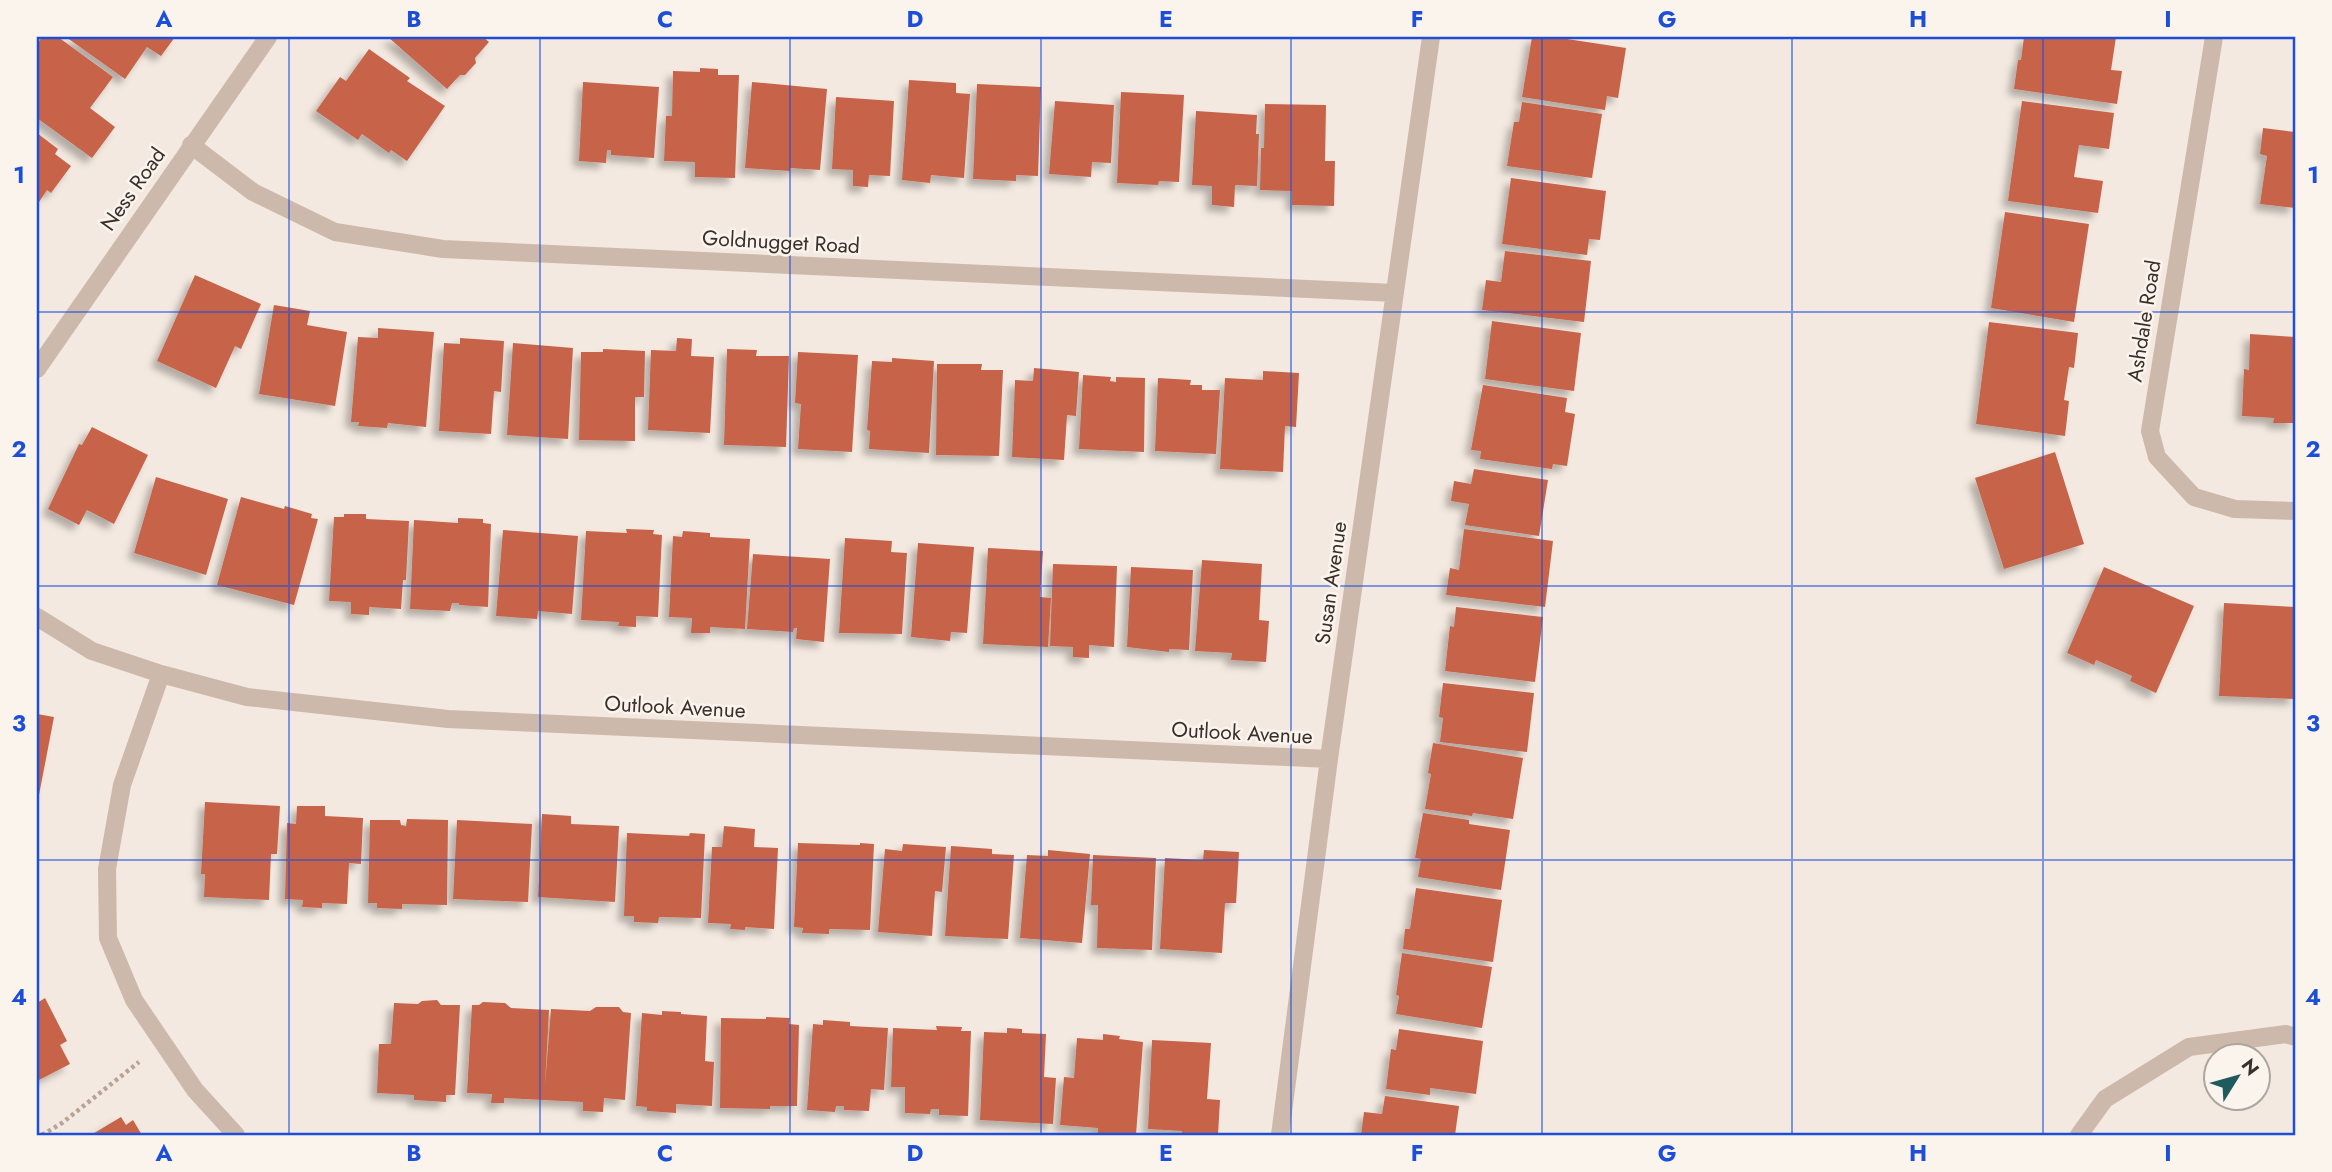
<svg xmlns="http://www.w3.org/2000/svg" width="2332" height="1172" font-family="Jost,sans-serif">
<style>
.building{fill:#c7634a;filter:url(#shadow)}
.lines{fill:none;stroke-linecap:round;stroke-linejoin:round}
.path{stroke:#b8a395;stroke-width:4.5;stroke-dasharray:3.5 3.5;stroke-linecap:butt}
.minor{stroke:#ccb9ab;stroke-width:18}
.grid{fill:none;stroke:#1d4ed8;stroke-width:2;stroke-opacity:0.55}
.labels{text-anchor:middle;dominant-baseline:central;stroke-width:5;stroke-linejoin:round;paint-order:stroke}
.street-label{font-size:21px;fill:#3a2f2a;stroke:#fbf4ed}
.neatline{fill:none;stroke:#1d4ed8;stroke-width:2.5}
.grid-label{font-size:23px;text-anchor:middle;font-weight:bold;fill:#1d4ed8}
</style>
<defs>
<filter id="shadow"><feDropShadow dx="-6" dy="6" stdDeviation="3.5" flood-color="#0004"/></filter>
</defs>
<rect width="100%" height="100%" fill="#f3e9e0"/>
<path class="building" d="M 42,37 L 58,37 L 113,77 L 90,108 L 115,127 L 92,158 L 37,118 L 37,44 Z
M 66,37 L 175,37 L 161,56 L 147,47 L 125,79 Z
M 388,37 L 483,37 L 489,42 L 475,58 L 476,63 L 465,75 L 460,75 L 447,89 Z
M 1532,37 L 1554,37 L 1626,48 L 1618,98 L 1607,96 L 1605,110 L 1522,97 Z
M 2024,37 L 2116,37 L 2111,70 L 2122,71 L 2117,104 L 2014,89 L 2018,60 L 2021,60 Z
M 369,49 L 410,78 L 407,81 L 445,106 L 407,161 L 391,150 L 389,153 L 362,134 L 358,140 L 316,111 L 340,77 L 346,81 Z
M 700,68 L 718,69 L 718,75 L 739,75 L 735,178 L 695,177 L 695,162 L 664,161 L 666,116 L 672,116 L 673,71 L 700,72 Z
M 909,80 L 956,83 L 956,93 L 970,94 L 964,178 L 931,175 L 930,183 L 902,180 Z
M 583,82 L 659,87 L 654,158 L 611,155 L 611,150 L 607,150 L 606,163 L 579,161 Z
M 752,82 L 827,89 L 820,170 L 790,168 L 790,171 L 745,168 Z
M 977,84 L 1041,87 L 1038,176 L 1016,175 L 1016,181 L 973,179 Z
M 1121,92 L 1184,95 L 1179,182 L 1159,181 L 1158,185 L 1117,183 Z
M 836,97 L 894,101 L 890,176 L 869,175 L 868,187 L 853,186 L 853,170 L 832,169 Z
M 1055,101 L 1114,105 L 1111,163 L 1092,162 L 1091,177 L 1049,174 Z
M 2022,101 L 2114,113 L 2109,149 L 2079,145 L 2074,177 L 2103,181 L 2098,213 L 2008,201 Z
M 1522,102 L 1602,114 L 1592,178 L 1507,166 L 1514,122 L 1519,122 Z
M 1265,104 L 1326,105 L 1325,161 L 1335,161 L 1334,206 L 1292,205 L 1292,191 L 1260,190 L 1261,148 L 1264,148 Z
M 1196,111 L 1257,115 L 1256,134 L 1259,134 L 1257,186 L 1235,185 L 1234,207 L 1212,205 L 1212,186 L 1192,185 Z
M 2263,128 L 2295,132 L 2295,208 L 2260,204 L 2267,156 L 2260,154 Z
M 37,133 L 58,149 L 55,154 L 71,166 L 51,193 L 47,190 L 37,205 Z
M 1511,178 L 1606,191 L 1600,240 L 1589,239 L 1587,255 L 1502,244 Z
M 2005,212 L 2089,224 L 2074,322 L 1991,308 Z
M 1505,251 L 1591,261 L 1584,322 L 1482,310 L 1486,280 L 1501,282 Z
M 195,275 L 261,304 L 241,349 L 235,346 L 216,388 L 157,361 Z
M 274,305 L 310,311 L 307,325 L 347,332 L 335,406 L 259,394 Z
M 1492,321 L 1581,333 L 1574,391 L 1485,379 Z
M 1989,322 L 2078,333 L 2074,368 L 2069,367 L 2064,400 L 2069,401 L 2065,436 L 1976,424 Z
M 378,328 L 434,332 L 426,427 L 388,423 L 387,428 L 358,426 L 359,422 L 351,422 L 358,337 L 378,338 Z
M 2250,334 L 2295,337 L 2295,423 L 2273,423 L 2274,418 L 2242,416 L 2244,369 L 2249,370 Z
M 460,338 L 504,341 L 501,392 L 494,391 L 491,434 L 439,431 L 444,343 L 460,344 Z
M 677,338 L 692,339 L 691,356 L 714,357 L 710,433 L 648,430 L 651,350 L 676,351 Z
M 513,343 L 573,348 L 568,439 L 507,435 Z
M 603,349 L 645,351 L 644,397 L 635,397 L 635,441 L 579,440 L 581,352 L 603,352 Z
M 727,349 L 757,350 L 756,356 L 789,356 L 786,447 L 724,445 Z
M 798,352 L 858,355 L 852,452 L 798,449 L 801,404 L 795,403 Z
M 892,358 L 934,361 L 929,453 L 869,449 L 870,431 L 867,430 L 872,361 L 892,362 Z
M 937,364 L 982,364 L 981,370 L 1003,370 L 999,456 L 936,455 Z
M 1034,368 L 1079,372 L 1076,416 L 1067,415 L 1064,460 L 1012,457 L 1015,380 L 1033,381 Z
M 1263,371 L 1299,373 L 1296,427 L 1285,426 L 1283,472 L 1220,469 L 1225,378 L 1263,380 Z
M 1083,375 L 1111,377 L 1110,381 L 1116,382 L 1116,377 L 1145,378 L 1144,452 L 1079,449 Z
M 1158,378 L 1191,380 L 1190,385 L 1202,385 L 1202,390 L 1220,390 L 1216,454 L 1155,451 Z
M 1483,385 L 1567,398 L 1565,412 L 1575,414 L 1567,466 L 1553,464 L 1552,469 L 1480,459 L 1481,451 L 1471,450 Z
M 92,427 L 148,455 L 114,524 L 87,510 L 79,525 L 48,509 L 79,444 L 82,445 Z
M 2055,452 L 2084,544 L 2004,569 L 1975,478 Z
M 1474,469 L 1548,480 L 1539,536 L 1465,525 L 1469,504 L 1451,501 L 1454,481 L 1471,484 Z
M 156,477 L 228,499 L 206,575 L 134,553 Z
M 241,497 L 284,509 L 285,506 L 312,514 L 311,518 L 318,519 L 294,605 L 217,585 Z
M 344,514 L 366,514 L 366,519 L 409,521 L 406,580 L 403,580 L 401,609 L 369,607 L 369,615 L 351,614 L 351,602 L 329,601 L 334,517 L 344,517 Z
M 458,518 L 483,519 L 483,523 L 491,524 L 488,607 L 459,605 L 459,603 L 452,603 L 450,611 L 410,609 L 414,520 L 458,523 Z
M 626,529 L 654,530 L 653,534 L 662,535 L 658,617 L 636,616 L 636,627 L 618,626 L 619,622 L 581,620 L 586,531 L 627,533 Z
M 1464,529 L 1553,541 L 1545,607 L 1446,595 L 1450,568 L 1459,570 Z
M 503,530 L 578,536 L 572,614 L 538,611 L 537,619 L 496,616 Z
M 683,531 L 710,533 L 710,537 L 750,539 L 745,629 L 710,627 L 710,633 L 691,633 L 692,618 L 669,617 L 673,536 L 682,537 Z
M 845,538 L 892,541 L 891,552 L 907,553 L 902,634 L 839,633 Z
M 918,543 L 974,547 L 967,633 L 951,632 L 950,641 L 911,637 Z
M 988,548 L 1043,551 L 1040,597 L 1051,598 L 1048,647 L 983,644 Z
M 753,554 L 830,559 L 824,642 L 796,639 L 797,628 L 794,628 L 793,632 L 747,629 Z
M 1202,560 L 1262,564 L 1259,620 L 1269,621 L 1266,662 L 1231,660 L 1232,653 L 1195,651 Z
M 1053,564 L 1117,566 L 1114,647 L 1089,645 L 1089,658 L 1073,657 L 1073,647 L 1050,646 Z
M 1131,567 L 1193,570 L 1189,650 L 1169,649 L 1169,652 L 1127,647 Z
M 2104,567 L 2194,606 L 2156,693 L 2130,681 L 2132,676 L 2096,660 L 2094,665 L 2067,653 Z
M 2224,603 L 2295,607 L 2295,699 L 2219,696 Z
M 1456,607 L 1543,617 L 1535,682 L 1445,671 L 1450,626 L 1454,627 Z
M 1443,683 L 1534,693 L 1527,752 L 1440,742 L 1443,718 L 1439,717 Z
M 37,714 L 54,717 L 39,795 L 37,795 Z
M 1433,743 L 1523,758 L 1513,819 L 1473,813 L 1472,816 L 1425,809 L 1431,774 L 1428,773 Z
M 205,802 L 280,806 L 277,854 L 271,854 L 269,900 L 204,897 L 205,874 L 201,874 Z
M 297,806 L 325,806 L 325,816 L 363,818 L 361,864 L 349,863 L 347,904 L 322,903 L 322,908 L 302,907 L 303,900 L 285,899 L 287,823 L 296,824 Z
M 1423,813 L 1469,820 L 1469,824 L 1510,830 L 1501,890 L 1418,877 L 1421,859 L 1415,858 Z
M 542,814 L 571,816 L 571,824 L 619,826 L 615,902 L 538,897 Z
M 407,819 L 448,820 L 447,905 L 402,904 L 402,909 L 377,908 L 377,903 L 368,903 L 370,820 L 400,820 L 401,825 L 406,826 Z
M 457,820 L 532,824 L 528,902 L 453,899 Z
M 724,826 L 755,829 L 754,847 L 778,848 L 774,929 L 745,927 L 745,930 L 730,929 L 731,924 L 708,923 L 712,847 L 722,847 Z
M 627,833 L 689,836 L 690,833 L 705,834 L 701,918 L 659,917 L 658,923 L 634,922 L 634,916 L 624,916 Z
M 798,843 L 860,845 L 860,843 L 874,844 L 870,930 L 829,929 L 829,934 L 802,933 L 803,928 L 794,927 Z
M 903,844 L 946,847 L 942,892 L 935,891 L 932,936 L 878,932 L 885,849 L 902,851 Z
M 951,846 L 992,849 L 992,854 L 1014,855 L 1008,939 L 945,936 Z
M 1048,850 L 1090,854 L 1082,943 L 1020,938 L 1027,855 L 1048,856 Z
M 1204,850 L 1239,852 L 1236,903 L 1225,903 L 1222,953 L 1160,949 L 1165,858 L 1203,860 Z
M 1093,855 L 1156,858 L 1152,950 L 1097,948 L 1098,905 L 1091,905 Z
M 1416,888 L 1502,900 L 1493,962 L 1403,949 L 1405,929 L 1410,929 Z
M 1402,953 L 1492,967 L 1482,1028 L 1396,1014 L 1399,996 L 1396,995 Z
M 45,998 L 67,1041 L 60,1045 L 70,1064 L 37,1081 L 37,1003 Z
M 437,1000 L 441,1005 L 460,1005 L 455,1095 L 446,1095 L 446,1102 L 414,1100 L 414,1095 L 377,1093 L 379,1044 L 391,1044 L 394,1003 L 418,1004 L 422,1001 Z
M 483,1002 L 505,1003 L 511,1008 L 549,1010 L 545,1086 L 551,1009 L 590,1011 L 596,1007 L 619,1007 L 623,1012 L 631,1013 L 625,1100 L 604,1098 L 603,1112 L 583,1111 L 583,1102 L 504,1098 L 504,1103 L 491,1103 L 492,1094 L 467,1093 L 472,1005 L 479,1005 Z
M 662,1011 L 681,1012 L 681,1014 L 707,1016 L 705,1061 L 714,1062 L 712,1106 L 676,1104 L 676,1113 L 647,1111 L 647,1107 L 636,1106 L 642,1013 L 662,1015 Z
M 766,1017 L 790,1018 L 789,1024 L 799,1025 L 797,1106 L 770,1106 L 770,1109 L 720,1108 L 721,1018 L 766,1019 Z
M 823,1020 L 850,1022 L 850,1026 L 888,1028 L 884,1090 L 871,1089 L 869,1111 L 844,1110 L 844,1106 L 836,1106 L 835,1112 L 807,1110 L 813,1024 L 823,1025 Z
M 936,1026 L 962,1027 L 961,1031 L 971,1031 L 968,1116 L 939,1115 L 939,1109 L 931,1109 L 930,1114 L 905,1113 L 905,1087 L 891,1087 L 893,1028 L 937,1030 Z
M 1007,1028 L 1022,1029 L 1022,1033 L 1046,1034 L 1044,1077 L 1056,1078 L 1053,1124 L 980,1120 L 984,1032 L 1007,1033 Z
M 1399,1029 L 1483,1041 L 1476,1094 L 1430,1088 L 1430,1095 L 1386,1089 L 1391,1049 L 1396,1050 Z
M 1103,1034 L 1120,1036 L 1119,1039 L 1143,1042 L 1136,1135 L 1098,1135 L 1098,1128 L 1060,1125 L 1064,1077 L 1074,1078 L 1077,1038 L 1103,1040 Z
M 1152,1040 L 1211,1043 L 1207,1099 L 1220,1100 L 1218,1135 L 1181,1135 L 1182,1131 L 1148,1129 Z
M 1385,1096 L 1459,1106 L 1455,1135 L 1361,1135 L 1364,1112 L 1382,1114 Z
M 121,1117 L 126,1125 L 133,1120 L 142,1135 L 91,1135 Z"/>
<g class="lines">
<path class="path" d="M 42,1135 L 62,1123 L 139,1062"/>
<path class="minor" d="M 2214,37 L 2150,431 L 2157,457 L 2194,497 L 2235,509 L 2295,511
M 191,145 L 253,192 L 335,232 L 443,249 L 1395,293
M 37,369 L 268,37
M 37,617 L 92,651 L 161,674 L 247,697 L 448,719 L 1329,759
M 161,674 L 122,785 L 107,869 L 108,938 L 134,1000 L 195,1090 L 236,1135
M 1280,1135 L 1329,759 L 1431,37
M 2079,1135 L 2105,1099 L 2189,1047 L 2286,1034 L 2295,1037"/>
</g>
<path class="grid" d="M 289,37 L 289,1135M 540,37 L 540,1135M 790,37 L 790,1135M 1041,37 L 1041,1135M 1291,37 L 1291,1135M 1542,37 L 1542,1135M 1792,37 L 1792,1135M 2043,37 L 2043,1135M 37,312 L 2295,312M 37,586 L 2295,586M 37,860 L 2295,860"/>
<g class="labels">
<g class="street-label">
<text transform="translate(133 189) rotate(-55)">Ness Road</text>
<text transform="translate(781 242) rotate(3)">Goldnugget Road</text>
<text transform="translate(2144 321) rotate(-81)">Ashdale Road</text>
<text transform="translate(1331 583) rotate(-82)">Susan Avenue</text>
<text transform="translate(675 707) rotate(3)">Outlook Avenue</text>
<text transform="translate(1242 733) rotate(3)">Outlook Avenue</text>
</g>
</g>
<rect width="2332" height="1172" fill="none" stroke="#fbf4ed" stroke-width="77"/>
<g transform="translate(2237 1077) rotate(53)"><circle r="33" fill="#fbf4ed" stroke="#aea59f" stroke-width="2"/>
<path d="M0-5L12 26L0 18L-12 26Z" fill="#1f5b5d"/>
<text y="-10" font-size="19" font-weight="bold" text-anchor="middle" fill="#3a2f2a">N</text>
</g>
<rect x="38" y="38" width="2256" height="1096" class="neatline"/>
<g class="grid-label">
<text x="164" y="27">A</text>
<text x="414" y="27">B</text>
<text x="665" y="27">C</text>
<text x="915" y="27">D</text>
<text x="1166" y="27">E</text>
<text x="1417" y="27">F</text>
<text x="1667" y="27">G</text>
<text x="1918" y="27">H</text>
<text x="2168" y="27">I</text>
<text x="19" y="183">1</text>
<text x="2313" y="183">1</text>
<text x="19" y="457">2</text>
<text x="2313" y="457">2</text>
<text x="19" y="731">3</text>
<text x="2313" y="731">3</text>
<text x="19" y="1005">4</text>
<text x="2313" y="1005">4</text>
<text x="164" y="1161">A</text>
<text x="414" y="1161">B</text>
<text x="665" y="1161">C</text>
<text x="915" y="1161">D</text>
<text x="1166" y="1161">E</text>
<text x="1417" y="1161">F</text>
<text x="1667" y="1161">G</text>
<text x="1918" y="1161">H</text>
<text x="2168" y="1161">I</text>
</g>
</svg>
